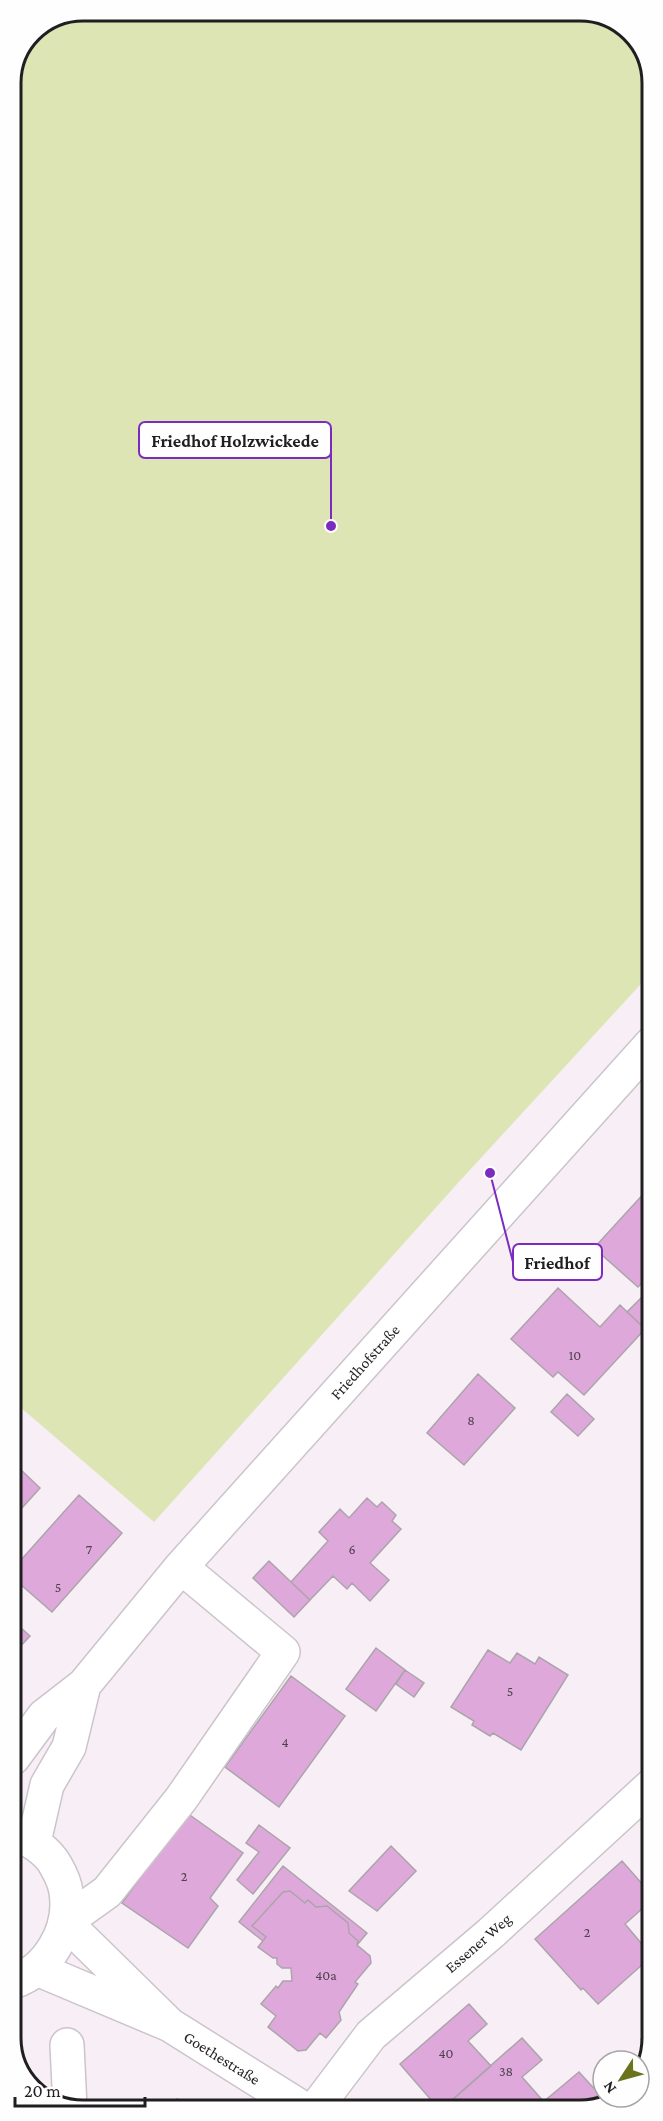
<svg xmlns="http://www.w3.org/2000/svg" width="663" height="2121" font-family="'Crimson Pro',serif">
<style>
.green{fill:#dde5b4}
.building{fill:#dea9da;stroke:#aba4ab;stroke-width:1.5}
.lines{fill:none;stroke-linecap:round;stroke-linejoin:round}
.minor-casing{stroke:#ccc4cb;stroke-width:36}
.major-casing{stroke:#ccc4cb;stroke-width:36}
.minor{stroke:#fff;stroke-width:33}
.major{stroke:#fff;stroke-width:33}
.labels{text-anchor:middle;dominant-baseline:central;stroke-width:6;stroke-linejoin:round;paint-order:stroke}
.number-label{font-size:14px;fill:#50414f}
.street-label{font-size:16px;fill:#211e21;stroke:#fefefe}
.rim{fill:none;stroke:#211e21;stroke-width:3}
.leader{fill:none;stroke:#7b2cbf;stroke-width:2}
.callout-dot{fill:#7b2cbf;stroke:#fefefe;stroke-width:2}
.callout{fill:#fefefe;stroke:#7b2cbf;stroke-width:2}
.callout-label{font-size:18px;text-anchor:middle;font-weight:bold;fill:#211e21}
</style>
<rect width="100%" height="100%" fill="#f7eef6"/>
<path class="green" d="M 83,11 L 585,11 L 628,28 L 650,65 L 651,973 L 457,1184 L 154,1522 L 12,1400 L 11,79 L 32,32 Z"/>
<path class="building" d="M 647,1190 L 651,1194 L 652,1273 L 638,1287 L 594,1248 Z
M 558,1288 L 600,1327 L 620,1305 L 645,1329 L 584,1395 L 558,1372 L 553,1377 L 511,1339 Z
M 644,1295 L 652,1302 L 652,1335 L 627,1312 Z
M 478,1374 L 515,1408 L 464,1465 L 427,1433 Z
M 567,1394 L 594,1419 L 578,1436 L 551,1412 Z
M 20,1469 L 40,1488 L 12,1519 L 12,1478 Z
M 79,1495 L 122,1533 L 52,1612 L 12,1577 L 12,1570 Z
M 367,1498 L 377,1507 L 382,1502 L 396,1515 L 392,1521 L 401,1529 L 370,1563 L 389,1580 L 370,1601 L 352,1583 L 347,1589 L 333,1576 L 310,1600 L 291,1582 L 328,1541 L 319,1532 L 340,1509 L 349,1518 Z
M 269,1561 L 310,1600 L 294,1617 L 253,1578 Z
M 12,1620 L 30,1636 L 12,1655 Z
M 376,1648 L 405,1670 L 376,1711 L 346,1689 Z
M 488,1650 L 510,1663 L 517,1653 L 535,1664 L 539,1657 L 568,1675 L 521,1750 L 493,1733 L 490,1736 L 472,1725 L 474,1721 L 451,1707 Z
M 405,1670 L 424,1683 L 414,1697 L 396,1684 Z
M 291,1676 L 345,1716 L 279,1807 L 225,1767 Z
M 187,1813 L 243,1853 L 210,1898 L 218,1906 L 188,1948 L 122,1903 Z
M 259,1825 L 290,1848 L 253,1894 L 237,1880 L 259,1852 L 246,1843 Z
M 391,1846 L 416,1871 L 377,1911 L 349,1891 Z
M 622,1861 L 652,1895 L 652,1900 L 625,1924 L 652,1956 L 598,2004 L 583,1988 L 581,1990 L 535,1939 Z
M 283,1866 L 367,1933 L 357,1945 L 358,1941 L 349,1933 L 348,1923 L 327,1906 L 316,1907 L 308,1900 L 305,1903 L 290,1891 L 283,1892 L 252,1926 L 266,1937 L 263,1941 L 239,1922 Z
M 290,1891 L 305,1903 L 308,1900 L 316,1907 L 327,1906 L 348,1923 L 349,1933 L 358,1941 L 357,1945 L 370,1956 L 371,1963 L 355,1982 L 358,1984 L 339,2012 L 341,2020 L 326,2038 L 320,2033 L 306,2050 L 298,2051 L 268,2027 L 276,2016 L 261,2004 L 276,1986 L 278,1988 L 283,1981 L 292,1981 L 291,1968 L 282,1968 L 277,1964 L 277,1958 L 273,1958 L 258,1947 L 266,1937 L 252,1926 L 283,1892 Z
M 469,2004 L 487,2024 L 468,2041 L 491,2066 L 442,2109 L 439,2109 L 400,2064 Z
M 652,2029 L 652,2038 L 649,2049 L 641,2039 Z
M 522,2038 L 542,2060 L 522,2077 L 544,2102 L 536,2108 L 462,2109 L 453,2099 Z
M 579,2072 L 599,2094 L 582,2108 L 536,2108 Z
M 177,2099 L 194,2110 L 170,2110 Z"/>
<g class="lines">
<g class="minor-casing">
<path id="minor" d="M 13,1758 L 44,1716 L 84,1685 L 181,1567 L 651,1044
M 34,1842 L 47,1785 L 69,1747 L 84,1685
M 37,1969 L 170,2025 L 304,2109
M 170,2025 L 65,1922 L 107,1892 L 181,1799 L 283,1652 L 181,1567
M 67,2045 L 70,2107
M 315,2109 L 371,2035 L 491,1933 L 652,1785"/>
</g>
<g class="major-casing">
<path id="major" d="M 13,1832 C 29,1840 47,1849 56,1866 C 60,1873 65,1884 66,1892 C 72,1930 48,1970 13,1982"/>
</g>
<use href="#minor" class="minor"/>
<use href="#major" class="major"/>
</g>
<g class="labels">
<g class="number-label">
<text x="575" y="1355">10</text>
<text x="471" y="1420">8</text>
<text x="89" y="1549">7</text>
<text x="352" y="1549">6</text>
<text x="58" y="1587">5</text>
<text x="510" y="1691">5</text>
<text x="285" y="1742">4</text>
<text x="184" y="1876">2</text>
<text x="587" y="1932">2</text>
<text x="326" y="1975">40a</text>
<text x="446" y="2053">40</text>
<text x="506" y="2071">38</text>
</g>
<g class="street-label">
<text transform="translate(365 1362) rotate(-48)">Friedhofstraße</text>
<text transform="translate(478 1943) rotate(-41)">Essener Weg</text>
<text transform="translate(222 2058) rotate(32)">Goethestraße</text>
</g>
</g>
<path d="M0 0H663V2121H0ZM83 21H580A62 62 0 0 1 642 83V2038A62 62 0 0 1 580 2100H83A62 62 0 0 1 21 2038V83A62 62 0 0 1 83 21Z" fill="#fefefe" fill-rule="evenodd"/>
<path class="rim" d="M83 21H580A62 62 0 0 1 642 83V2038A62 62 0 0 1 580 2100H83A62 62 0 0 1 21 2038V83A62 62 0 0 1 83 21Z"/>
<path class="leader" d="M331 526L331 440M490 1173L513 1262"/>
<g class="callout-dot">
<circle cx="331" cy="526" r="6"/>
<circle cx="490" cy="1173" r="6"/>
</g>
<g class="callout">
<rect x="139" y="422" width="192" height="36" rx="6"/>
<rect x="513" y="1244" width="89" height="36" rx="6"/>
</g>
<g class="callout-label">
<text x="235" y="447">Friedhof Holzwickede</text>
<text x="557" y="1269">Friedhof</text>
</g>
<g transform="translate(621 2079) rotate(234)"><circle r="28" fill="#fefefe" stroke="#a6a4a6" stroke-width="1.5"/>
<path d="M0-4.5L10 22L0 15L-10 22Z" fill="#6b741c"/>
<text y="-9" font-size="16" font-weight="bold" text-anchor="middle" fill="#211e21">N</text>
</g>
<path d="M15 2097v9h130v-9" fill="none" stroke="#211e21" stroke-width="3"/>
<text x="24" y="2097" font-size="18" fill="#211e21" stroke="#fefefe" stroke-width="4.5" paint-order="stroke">20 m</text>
</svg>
